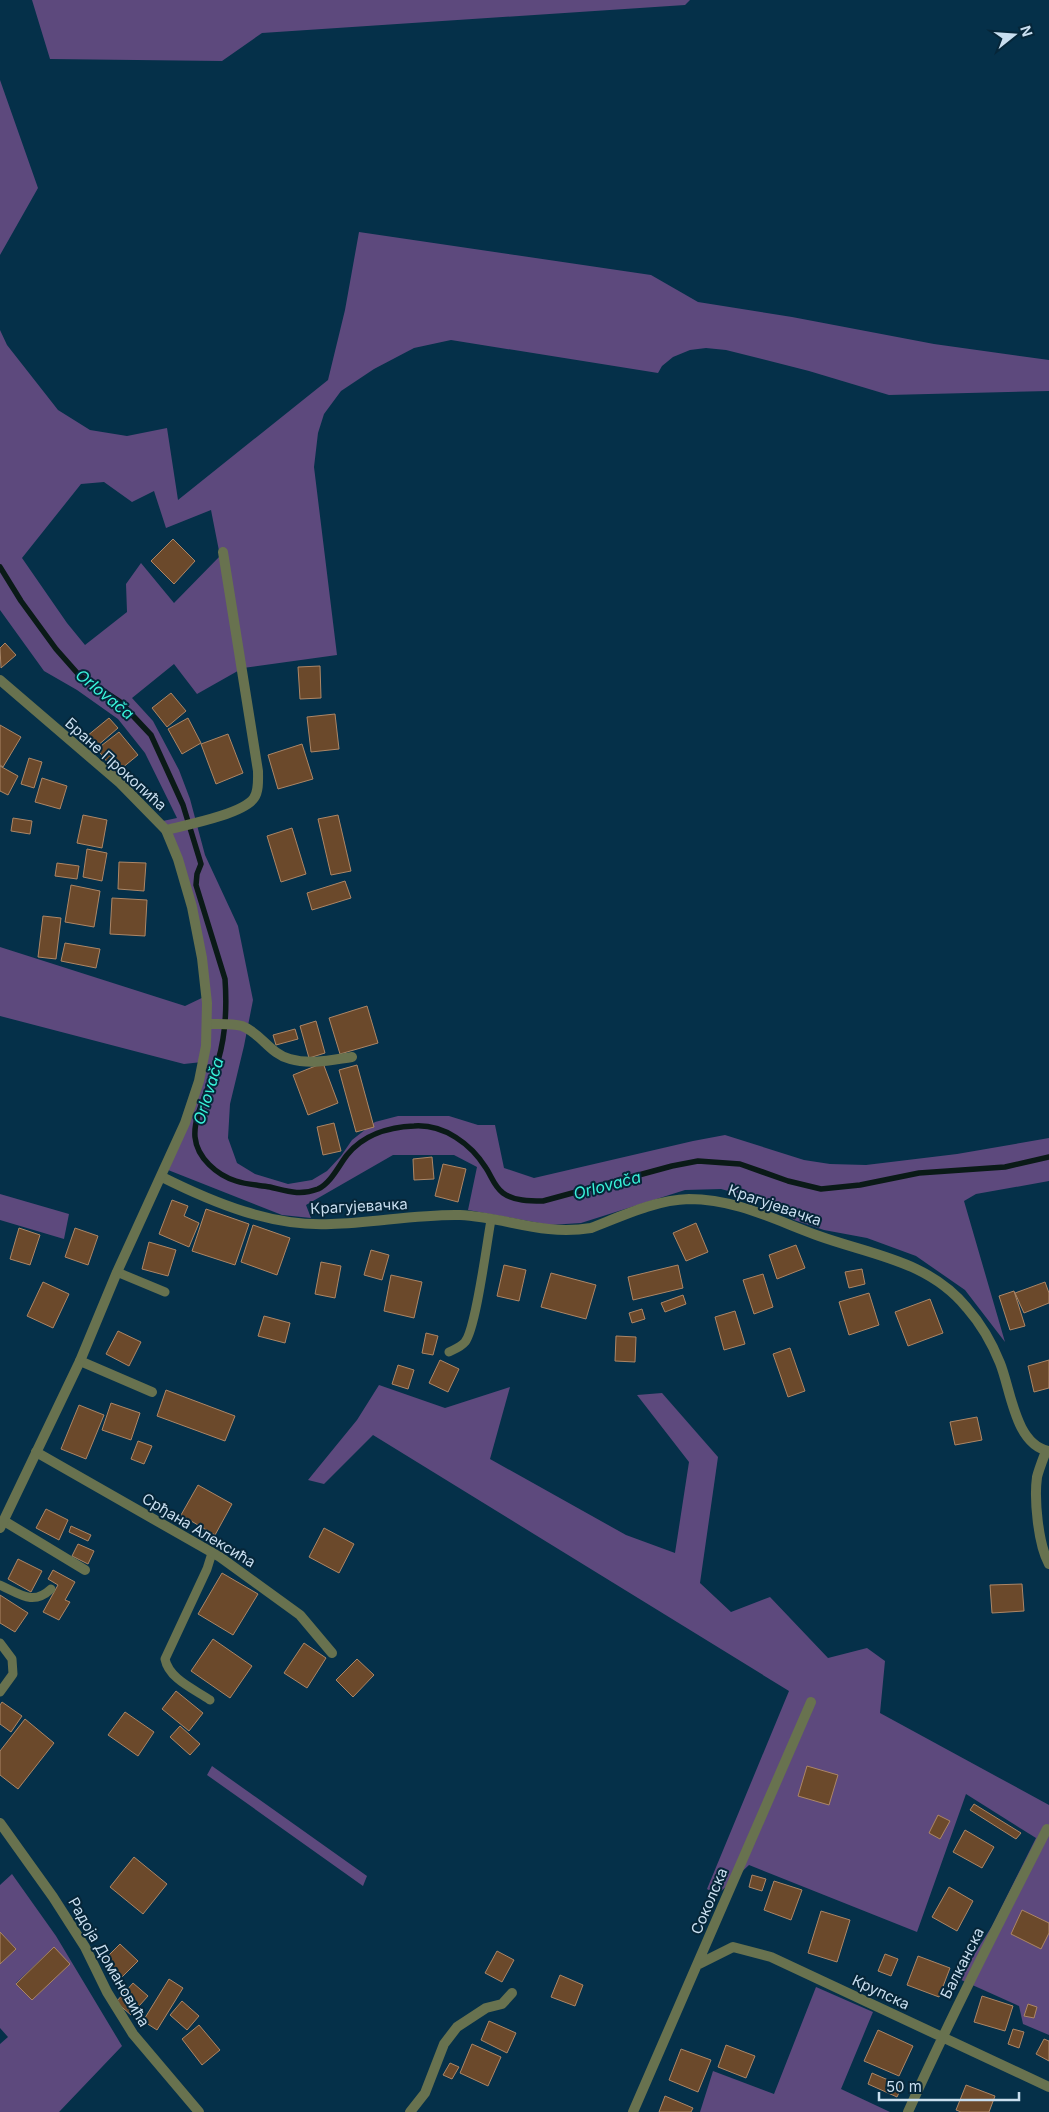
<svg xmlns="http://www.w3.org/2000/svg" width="1049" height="2112" font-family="Inter,sans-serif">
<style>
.green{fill:#5d497d;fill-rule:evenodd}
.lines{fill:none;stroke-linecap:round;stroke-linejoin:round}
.stream{stroke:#0a1a17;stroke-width:5.5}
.building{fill:#6b492b;stroke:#ac8666}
.service{stroke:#68724f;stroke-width:9}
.minor{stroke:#68724f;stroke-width:10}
.tertiary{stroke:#68724f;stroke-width:10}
.labels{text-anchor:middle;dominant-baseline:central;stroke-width:4;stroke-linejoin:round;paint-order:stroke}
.street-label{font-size:15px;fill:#c9deef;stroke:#062639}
.water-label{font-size:16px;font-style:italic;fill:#39f4da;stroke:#062639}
</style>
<rect width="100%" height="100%" fill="#053049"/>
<path class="green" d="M 32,0 L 690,0 L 685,5 L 262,33 L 222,61 L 50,59 Z
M 0,80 L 38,188 L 0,255 Z
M 359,232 L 651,275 L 698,302 L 792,317 L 934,344 L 1049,360 L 1049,391 L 889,395 L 809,371 L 726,350 L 706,348 L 690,350 L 673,357 L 662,366 L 658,373 L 451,340 L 414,348 L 374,369 L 341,391 L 324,414 L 318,433 L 314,467 L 337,655 L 243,668 L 197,694 L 174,664 L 132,698 L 153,721 L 179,770 L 190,799 L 205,855 L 238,926 L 253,1000 L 244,1046 L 230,1104 L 228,1138 L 237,1163 L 255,1174 L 288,1184 L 312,1180 L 327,1171 L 341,1156 L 352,1140 L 375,1122 L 398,1116 L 449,1116 L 478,1125 L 495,1125 L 504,1168 L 534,1178 L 693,1141 L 725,1135 L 804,1160 L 830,1164 L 866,1165 L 957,1154 L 1049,1138 L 1049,1181 L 976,1194 L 964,1201 L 1005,1342 L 965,1290 L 916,1256 L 867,1238 L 824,1230 L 794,1220 L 765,1201 L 721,1189 L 685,1190 L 581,1223 L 550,1225 L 468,1210 L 477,1167 L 454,1155 L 393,1155 L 306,1205 L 311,1218 L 282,1215 L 163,1168 L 187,1110 L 202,1062 L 184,1064 L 0,1016 L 0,947 L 185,1006 L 208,995 L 193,907 L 158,822 L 177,818 L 145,753 L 118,719 L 77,690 L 44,671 L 0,610 L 0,330 L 7,345 L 58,410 L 90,430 L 127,436 L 167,428 L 178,500 L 328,380 L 345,310 ZM 104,482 L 132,502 L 154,491 L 166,528 L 211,510 L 220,556 L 174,603 L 141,563 L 126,584 L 127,612 L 85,645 L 67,623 L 22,558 L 81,484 Z
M 0,1194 L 69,1214 L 64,1239 L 0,1220 Z
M 379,1385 L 445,1408 L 510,1387 L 490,1459 L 626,1535 L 675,1553 L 689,1462 L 637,1395 L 662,1393 L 718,1457 L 700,1583 L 731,1612 L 770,1597 L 828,1658 L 867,1648 L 885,1661 L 880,1713 L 1049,1805 L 1049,2035 L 1023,2024 L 1019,2006 L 959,1979 L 992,1926 L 1036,1838 L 966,1794 L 917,1932 L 749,1865 L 717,1895 L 707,1889 L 789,1691 L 373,1435 L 324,1484 L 308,1480 L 357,1420 Z
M 212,1766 L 367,1876 L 363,1886 L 207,1775 Z
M 12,1874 L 56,1936 L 122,2046 L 59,2112 L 0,2112 L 0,2044 L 8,2037 L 0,2028 L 0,1964 L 16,1949 L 0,1932 L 0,1885 ZM 53,1948 L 69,1964 L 32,2000 L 16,1983 Z
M 816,1987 L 873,2012 L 841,2089 L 890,2112 L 700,2112 L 713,2071 L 774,2094 Z"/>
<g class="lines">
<path class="stream" d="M 0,567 L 21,601 L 56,649 L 79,675 L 119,701 L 151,735 L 183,805 L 201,864 L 197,874 L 196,885 L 225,979 C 227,1007 226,1034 218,1061 C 212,1084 193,1114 195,1137 C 197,1158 217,1175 236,1181 C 248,1185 259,1185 270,1187 C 287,1191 300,1196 318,1189 C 331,1183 339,1165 347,1155 C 363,1135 389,1127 414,1126 C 444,1124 471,1144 486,1168 C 492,1177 494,1186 503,1193 C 514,1201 530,1201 543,1201 L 672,1166 L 698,1161 L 740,1164 L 788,1181 L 821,1189 L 860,1185 L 919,1173 L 1005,1167 L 1049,1157"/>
</g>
<path class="building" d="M 173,539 L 195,561 L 174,584 L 151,561 Z
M 5,643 L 16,655 L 1,668 L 0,648 Z
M 320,666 L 321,698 L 300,699 L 298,667 Z
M 171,693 L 186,711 L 167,727 L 152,708 Z
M 335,714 L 339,749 L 311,752 L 307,717 Z
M 109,718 L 118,728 L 96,747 L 87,736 Z
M 188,718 L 201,743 L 182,754 L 168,729 Z
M 0,725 L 21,737 L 3,767 L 0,765 Z
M 119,732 L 138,755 L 116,773 L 97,749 Z
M 228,734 L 243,773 L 216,784 L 201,744 Z
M 302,744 L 313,779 L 278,789 L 268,755 Z
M 29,758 L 42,762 L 34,788 L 21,784 Z
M 0,766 L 18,776 L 8,795 L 0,791 Z
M 42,778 L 67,786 L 60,809 L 35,802 Z
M 83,815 L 107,820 L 102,848 L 77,843 Z
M 338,815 L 351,871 L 331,875 L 318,819 Z
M 13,818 L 32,821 L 30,834 L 11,831 Z
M 292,828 L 306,874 L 281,882 L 267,836 Z
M 87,849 L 107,853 L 102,881 L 83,877 Z
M 119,862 L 146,863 L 144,891 L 118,889 Z
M 57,863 L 79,866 L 77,879 L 55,876 Z
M 345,881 L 351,898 L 312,910 L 307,893 Z
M 71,885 L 100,891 L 94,927 L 65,922 Z
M 112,898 L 147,900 L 145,936 L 110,934 Z
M 43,916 L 61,918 L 56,959 L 38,957 Z
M 65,943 L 100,949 L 96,968 L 61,961 Z
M 367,1006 L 378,1043 L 340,1054 L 329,1018 Z
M 316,1021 L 325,1053 L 309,1058 L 300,1026 Z
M 295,1029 L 298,1039 L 276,1045 L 273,1035 Z
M 323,1063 L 338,1103 L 308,1115 L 293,1075 Z
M 357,1065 L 374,1127 L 356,1132 L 339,1070 Z
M 334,1123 L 341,1151 L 323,1155 L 317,1127 Z
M 432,1157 L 434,1179 L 414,1180 L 413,1159 Z
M 443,1164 L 466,1169 L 458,1202 L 435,1196 Z
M 172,1200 L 188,1206 L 184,1216 L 199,1223 L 189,1247 L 159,1234 Z
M 206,1209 L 249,1224 L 235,1265 L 192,1251 Z
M 696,1223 L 708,1252 L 686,1261 L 673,1233 Z
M 253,1225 L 290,1238 L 277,1275 L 241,1262 Z
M 19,1228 L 40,1235 L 30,1265 L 10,1259 Z
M 75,1228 L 98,1236 L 88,1265 L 65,1257 Z
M 149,1242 L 176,1250 L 168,1276 L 142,1269 Z
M 796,1245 L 805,1268 L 777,1279 L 769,1255 Z
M 371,1250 L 389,1255 L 382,1280 L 364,1275 Z
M 321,1262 L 341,1266 L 335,1298 L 315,1294 Z
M 504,1265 L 526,1270 L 519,1301 L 497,1296 Z
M 678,1265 L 683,1288 L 633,1300 L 628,1277 Z
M 862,1269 L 865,1284 L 849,1288 L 845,1272 Z
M 551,1273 L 596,1285 L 586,1319 L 541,1307 Z
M 763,1274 L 773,1307 L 754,1314 L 743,1280 Z
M 391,1275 L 422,1282 L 414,1318 L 384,1311 Z
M 43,1282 L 69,1294 L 53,1328 L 27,1316 Z
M 1045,1282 L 1049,1293 L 1049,1303 L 1024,1313 L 1015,1293 Z
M 1014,1291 L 1025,1326 L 1010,1330 L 999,1296 Z
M 869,1293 L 879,1325 L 849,1335 L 839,1302 Z
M 683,1295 L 686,1304 L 665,1312 L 661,1303 Z
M 930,1299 L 943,1333 L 908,1346 L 895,1312 Z
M 642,1309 L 645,1319 L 632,1323 L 629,1313 Z
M 735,1311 L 745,1344 L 724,1350 L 715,1317 Z
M 264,1316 L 290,1323 L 285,1343 L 258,1336 Z
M 118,1331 L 141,1342 L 129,1366 L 106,1354 Z
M 426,1333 L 438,1336 L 433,1355 L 422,1353 Z
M 616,1336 L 636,1337 L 635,1362 L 615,1361 Z
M 790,1348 L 805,1391 L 788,1397 L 773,1354 Z
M 440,1360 L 459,1369 L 448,1392 L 429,1383 Z
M 1049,1360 L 1049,1388 L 1034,1392 L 1028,1366 Z
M 398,1365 L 414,1370 L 408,1389 L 392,1384 Z
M 166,1390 L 235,1416 L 225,1441 L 157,1416 Z
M 111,1403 L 140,1413 L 131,1440 L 102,1430 Z
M 79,1405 L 104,1415 L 86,1459 L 61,1449 Z
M 977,1417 L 982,1440 L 955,1445 L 950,1422 Z
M 138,1441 L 152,1446 L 144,1464 L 131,1459 Z
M 198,1485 L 232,1504 L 215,1535 L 181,1515 Z
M 46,1509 L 68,1520 L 59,1540 L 36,1528 Z
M 71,1526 L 91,1535 L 88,1541 L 69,1532 Z
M 324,1528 L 354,1544 L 339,1573 L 309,1557 Z
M 78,1544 L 94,1551 L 88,1564 L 72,1556 Z
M 18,1559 L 42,1571 L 31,1592 L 8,1579 Z
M 53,1570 L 75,1582 L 65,1600 L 70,1602 L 59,1620 L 43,1612 L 58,1585 L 48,1579 Z
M 222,1573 L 258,1594 L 233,1635 L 198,1614 Z
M 1022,1584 L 1024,1611 L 992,1613 L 990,1585 Z
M 0,1595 L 28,1613 L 15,1632 L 0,1623 Z
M 213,1639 L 252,1666 L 230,1698 L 191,1671 Z
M 304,1643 L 326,1658 L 307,1688 L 284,1673 Z
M 357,1659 L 374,1675 L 353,1697 L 336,1680 Z
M 176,1691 L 203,1713 L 189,1731 L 162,1709 Z
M 2,1702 L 22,1716 L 11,1732 L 0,1724 L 0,1705 Z
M 125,1712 L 154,1732 L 138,1756 L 108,1735 Z
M 25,1719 L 54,1743 L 18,1789 L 0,1775 L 0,1751 Z
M 180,1726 L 200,1744 L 190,1755 L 170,1737 Z
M 807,1766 L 838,1775 L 829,1805 L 798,1796 Z
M 974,1804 L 1021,1833 L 1016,1839 L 970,1810 Z
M 938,1815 L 950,1821 L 940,1839 L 929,1833 Z
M 965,1830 L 994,1847 L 982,1868 L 953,1852 Z
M 134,1857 L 167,1884 L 143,1914 L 110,1887 Z
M 752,1875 L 766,1879 L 762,1891 L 749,1887 Z
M 774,1881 L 802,1890 L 791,1920 L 764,1910 Z
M 949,1887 L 973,1901 L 957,1931 L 932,1917 Z
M 1022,1910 L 1049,1923 L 1049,1933 L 1041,1949 L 1011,1934 Z
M 821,1911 L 850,1920 L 837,1962 L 808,1953 Z
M 0,1932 L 16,1949 L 0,1964 Z
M 120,1944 L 138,1961 L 120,1979 L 102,1962 Z
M 54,1947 L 70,1964 L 32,2000 L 16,1984 Z
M 497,1951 L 514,1960 L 502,1982 L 485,1973 Z
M 885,1954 L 898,1959 L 891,1976 L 878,1971 Z
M 918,1956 L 950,1968 L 939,1997 L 907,1985 Z
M 560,1975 L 583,1985 L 575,2006 L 551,1997 Z
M 169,1979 L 183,1988 L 157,2030 L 143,2021 Z
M 133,1983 L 148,1996 L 131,2015 L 116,2002 Z
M 982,1996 L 1013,2006 L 1005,2031 L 974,2022 Z
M 182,2001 L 199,2016 L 187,2030 L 170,2015 Z
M 1028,2004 L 1037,2007 L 1034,2018 L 1024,2016 Z
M 489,2021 L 516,2033 L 507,2053 L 481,2040 Z
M 199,2025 L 220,2050 L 202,2065 L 182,2039 Z
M 1013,2029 L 1024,2032 L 1019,2048 L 1008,2044 Z
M 878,2030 L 913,2046 L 899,2076 L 864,2061 Z
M 1044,2039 L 1049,2041 L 1049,2061 L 1036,2054 Z
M 472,2044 L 501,2057 L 488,2086 L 460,2073 Z
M 726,2045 L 755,2056 L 746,2078 L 718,2067 Z
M 681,2049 L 711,2060 L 698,2092 L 669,2080 Z
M 450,2063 L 459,2067 L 452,2079 L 443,2075 Z
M 872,2073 L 902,2086 L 897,2097 L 868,2084 Z
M 966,2085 L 995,2096 L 989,2112 L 961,2112 L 956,2110 Z
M 665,2096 L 693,2108 L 691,2112 L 659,2112 Z"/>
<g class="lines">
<path class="service" d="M 117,1272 L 165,1292
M 449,1352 C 455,1349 461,1347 465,1342 C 476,1329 487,1241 491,1220
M 0,1585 C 20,1594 33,1606 51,1589
M 0,1643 L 12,1659 L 13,1674 L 0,1692
M 210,1700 C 194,1689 169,1679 165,1659 L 207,1569 L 212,1553"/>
<path class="minor" d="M 166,830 C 186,825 243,814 254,798 C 259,791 258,779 258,771 L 223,552
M 207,1024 C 218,1024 231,1023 242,1026 C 261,1033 270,1054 290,1059 C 311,1065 331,1060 352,1057
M 162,1177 C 214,1203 272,1227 331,1224 C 374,1223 417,1214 460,1215 C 506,1217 541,1236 591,1228 C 622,1216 655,1200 689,1199 C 736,1199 775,1220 819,1236 C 872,1255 929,1261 967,1308 C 981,1324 992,1343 1000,1363 C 1011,1390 1015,1445 1049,1451
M 80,1361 L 152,1392
M 1046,1451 C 1043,1459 1039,1469 1037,1477 C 1034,1499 1038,1544 1049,1564
M 36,1452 L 220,1557 L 300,1615 L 332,1653
M 4,1521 L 85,1570
M 0,1823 L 53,1897 L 85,1947 L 107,1992 L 133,2034 L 199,2112
M 699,1964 L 733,1947 L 771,1957 L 1049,2087
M 410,2112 L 425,2093 L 444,2044 L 457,2027 L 486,2008 L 502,2004 L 512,1993
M 633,2112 L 811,1702
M 908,2112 C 951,2016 999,1923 1047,1829"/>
<path class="tertiary" d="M 0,680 L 120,783 L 166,830 L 178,859 L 192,907 L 202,958 L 207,1003 L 206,1046 L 199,1081 L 185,1123 L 117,1272 L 80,1361 L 0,1528"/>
</g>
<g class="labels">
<g class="street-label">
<text transform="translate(116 764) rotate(42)">Бране Прокопића</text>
<text transform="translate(775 1205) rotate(19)">Крагујевачка</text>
<text transform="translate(359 1206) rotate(-3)">Крагујевачка</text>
<text transform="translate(199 1530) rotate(31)">Срђана Алексића</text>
<text transform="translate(709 1901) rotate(-67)">Соколска</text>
<text transform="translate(109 1962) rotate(60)">Радоја Домановића</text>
<text transform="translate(962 1963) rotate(-63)">Балканска</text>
<text transform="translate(881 1992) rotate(25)">Крупска</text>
</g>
<g class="water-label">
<text transform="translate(105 694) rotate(39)">Orlovača</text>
<text transform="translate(208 1091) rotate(-73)">Orlovača</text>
<text transform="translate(607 1185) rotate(-15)">Orlovača</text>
</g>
</g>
<g transform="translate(1014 35) rotate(73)" stroke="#062639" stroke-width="4" paint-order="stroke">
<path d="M0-4L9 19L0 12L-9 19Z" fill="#c9deef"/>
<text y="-8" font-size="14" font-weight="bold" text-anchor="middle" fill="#c9deef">N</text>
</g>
<path d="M879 2092v8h140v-8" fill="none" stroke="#c9deef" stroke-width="2.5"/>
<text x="886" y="2092" font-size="15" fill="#c9deef" stroke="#062639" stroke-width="4" paint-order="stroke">50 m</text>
</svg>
